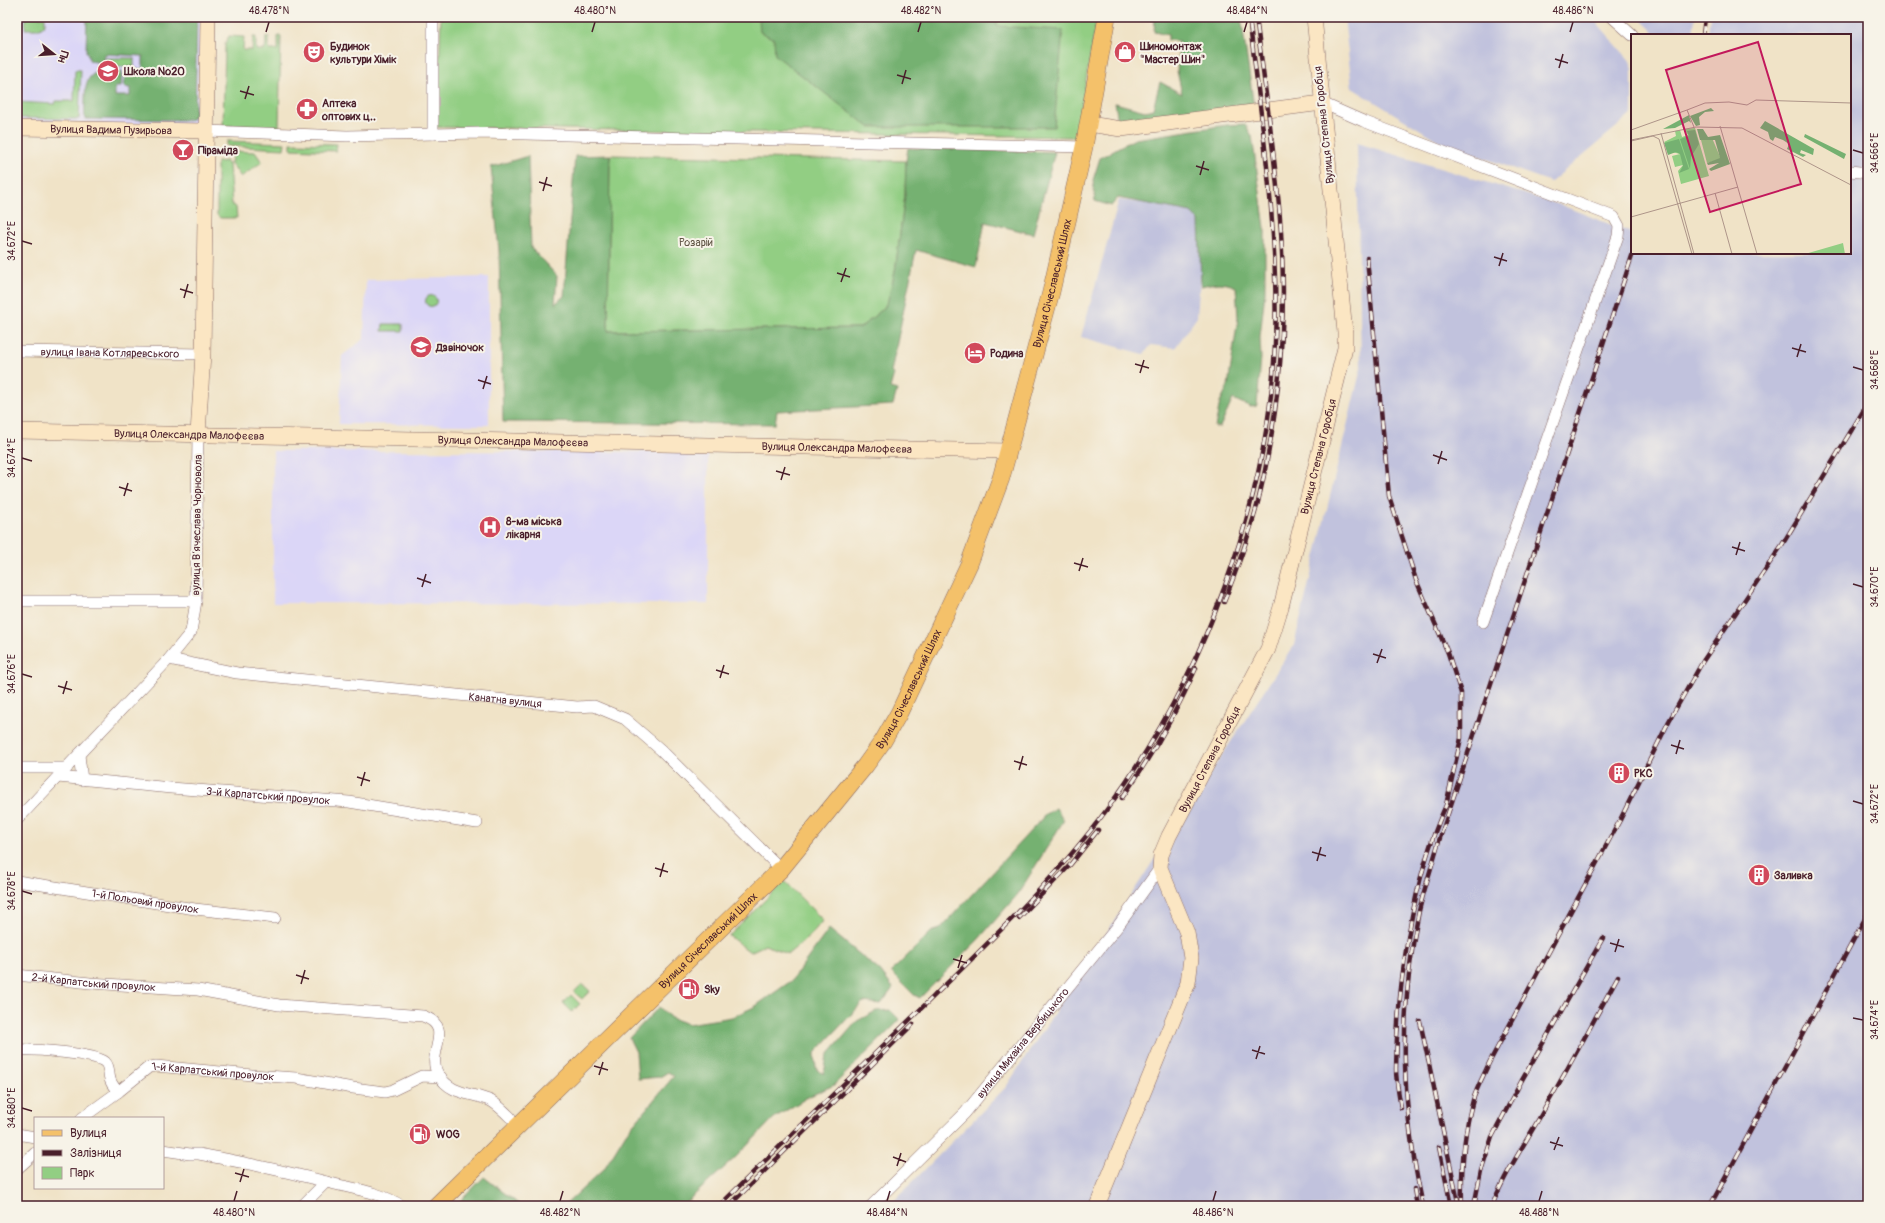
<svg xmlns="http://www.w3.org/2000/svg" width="1885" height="1223" font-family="Pangolin,sans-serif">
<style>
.built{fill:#dbd6f7}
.industrial{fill:#c1c2dd}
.green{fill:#92ce83;stroke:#6e7657}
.forest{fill:#75b171;stroke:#60684e}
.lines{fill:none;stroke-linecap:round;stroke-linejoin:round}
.street-casing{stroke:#846462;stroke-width:12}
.secondary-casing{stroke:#846462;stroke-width:16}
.primary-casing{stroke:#846462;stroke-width:18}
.street{stroke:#fff;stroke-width:11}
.secondary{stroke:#fbe6c3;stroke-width:15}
.primary{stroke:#f4c16a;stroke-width:17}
.rail-casing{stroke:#4a1f2b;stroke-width:4.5}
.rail{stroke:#f7f3e8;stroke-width:3;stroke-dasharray:9;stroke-linecap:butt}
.ticks{fill:none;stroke:#4a1f2b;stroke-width:1.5}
.labels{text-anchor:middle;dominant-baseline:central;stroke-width:4;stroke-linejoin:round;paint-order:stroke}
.poi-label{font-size:11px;font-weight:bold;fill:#4a1f2b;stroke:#f7f3e8;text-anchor:start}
.street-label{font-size:11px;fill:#4a1f2b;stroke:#f7f3e8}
.park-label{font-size:11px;fill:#605445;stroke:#f7f3e8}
.inset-road{fill:none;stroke:#ae9589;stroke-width:1}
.view{fill:#c2185b;fill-opacity:0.15;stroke:#c2185b;stroke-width:2}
.inset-edge{fill:none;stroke:#4a1f2b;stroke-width:2}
.neatline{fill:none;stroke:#4a1f2b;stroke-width:1.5}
.ticks-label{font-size:10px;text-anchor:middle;fill:#4a1f2b}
</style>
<rect width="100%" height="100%" fill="#f7f3e8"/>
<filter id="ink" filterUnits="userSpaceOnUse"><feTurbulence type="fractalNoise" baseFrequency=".025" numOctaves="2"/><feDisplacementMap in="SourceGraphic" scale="8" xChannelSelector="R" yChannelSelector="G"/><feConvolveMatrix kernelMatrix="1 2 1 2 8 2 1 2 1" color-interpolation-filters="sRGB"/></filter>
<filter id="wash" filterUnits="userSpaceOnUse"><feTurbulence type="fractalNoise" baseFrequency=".012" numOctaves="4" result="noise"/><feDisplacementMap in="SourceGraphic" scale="16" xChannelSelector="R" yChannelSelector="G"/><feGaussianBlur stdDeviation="0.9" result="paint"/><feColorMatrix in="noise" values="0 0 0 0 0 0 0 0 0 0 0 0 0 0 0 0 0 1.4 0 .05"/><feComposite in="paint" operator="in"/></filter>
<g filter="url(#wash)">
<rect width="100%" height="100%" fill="#f0e3c7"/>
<path class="built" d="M 17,17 L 202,17 L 196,129 L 17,125 Z
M 489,277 L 489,425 L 339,424 L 342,356 L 364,339 L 366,280 Z
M 273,451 L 708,452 L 708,604 L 273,603 Z"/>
<path class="industrial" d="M 1344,17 L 1592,17 L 1632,63 L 1632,114 L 1551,182 L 1442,143 L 1352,88 Z
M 1638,17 L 1695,17 L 1693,35 L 1657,35 Z
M 1710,17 L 1868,17 L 1868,1206 L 889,1206 L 1006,1087 L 1294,645 L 1361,368 L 1357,143 L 1561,205 L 1632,233 L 1632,253 L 1850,253 L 1850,35 L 1708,35 Z
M 1119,200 L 1205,211 L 1197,317 L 1175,348 L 1151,345 L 1144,354 L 1081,337 Z"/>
<path class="green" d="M 26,17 L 45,17 L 45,25 L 40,29 L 25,29 Z
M 441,17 L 1013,17 L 1054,21 L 1055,17 L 1097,17 L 1076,137 L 437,127 Z
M 229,36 L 244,37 L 243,50 L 252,50 L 253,37 L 256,37 L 256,50 L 265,50 L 266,37 L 269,37 L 269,50 L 278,50 L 278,36 L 281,36 L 279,127 L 223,126 L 225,44 Z
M 106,58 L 134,58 L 134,67 L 106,67 Z
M 75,70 L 81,70 L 79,119 L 17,118 L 17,102 L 55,104 L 56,101 L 74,101 Z
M 227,141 L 285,143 L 284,149 L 227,146 Z
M 291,143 L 337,144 L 336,151 L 291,149 Z
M 232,151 L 255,152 L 262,162 L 241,177 L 230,162 L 232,161 L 231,158 L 233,156 L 230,153 Z
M 610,155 L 906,161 L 905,195 L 895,272 L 888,300 L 884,308 L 860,328 L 608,331 Z
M 226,161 L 226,163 L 229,164 L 232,205 L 236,207 L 237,218 L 220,218 L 217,215 L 217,162 Z
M425.5 301a5.5 5.5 0 1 1 11 0a5.5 5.5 0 1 1-11 0Z
M 383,324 L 403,324 L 403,331 L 382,331 Z
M 784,881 L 823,920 L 810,936 L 788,954 L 765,945 L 750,952 L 729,936 Z
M 582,984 L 590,991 L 582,999 L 574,992 Z
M 571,995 L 580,1004 L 572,1012 L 563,1003 Z"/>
<path class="forest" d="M 87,17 L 197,17 L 195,115 L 192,119 L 188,120 L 85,119 C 84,112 85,104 85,97 C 86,68 98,71 122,71 L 121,87 L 115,87 L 115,96 L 130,96 L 130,88 L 124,87 L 125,73 L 129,67 L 134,67 L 134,69 L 143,69 L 143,56 L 104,54 L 103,63 L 90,61 L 86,51 Z
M 759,17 L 997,17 L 997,26 L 1063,30 L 1054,127 L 869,127 L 775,55 L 774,39 L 760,32 Z
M 1155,17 L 1241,17 L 1254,107 L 1126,125 L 1118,122 L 1115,103 L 1145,111 L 1153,109 L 1160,82 L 1182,94 L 1177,71 L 1179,41 L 1168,40 L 1168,35 L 1154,32 Z
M 1245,124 L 1252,136 L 1265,228 L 1265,292 L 1260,337 L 1261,358 L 1257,406 L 1251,407 L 1233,399 L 1220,427 L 1215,427 L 1220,402 L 1228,386 L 1238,318 L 1236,287 C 1223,281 1214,283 1201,286 L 1199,221 L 1191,212 L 1118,198 L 1111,206 L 1095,201 L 1093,180 L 1100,158 L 1119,147 L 1135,139 L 1227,125 Z
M 908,148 L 1055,152 L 1033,234 L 985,222 L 976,267 L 916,250 L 891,372 L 894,374 L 890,388 L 897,390 L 893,405 L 777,411 L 775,424 L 503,422 L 499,251 L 491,167 L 528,156 L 531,248 L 557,276 L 555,304 L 564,296 L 575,156 L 610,155 L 608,331 L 860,328 L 884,308 L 888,300 L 895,272 L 905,195 L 906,161 Z
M 1056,808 L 1064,820 L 1018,894 L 977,941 L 920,998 L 914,995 L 891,972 L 931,932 L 940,929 L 1047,813 Z
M 829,929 L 880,971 L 893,988 L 881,1004 L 863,1002 L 815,1053 L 816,1069 L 824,1074 L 827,1056 L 857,1021 L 876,1011 L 890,1010 L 900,1020 L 834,1085 L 808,1097 L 774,1118 L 736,1157 L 682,1206 L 564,1206 L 604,1169 L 626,1133 L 674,1076 L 668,1072 L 660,1077 L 638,1079 L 636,1052 L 629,1038 L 659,1007 L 671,1018 L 688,1024 L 732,1017 L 754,1007 L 791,981 Z
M 484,1177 L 521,1206 L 455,1206 Z"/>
</g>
<g filter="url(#ink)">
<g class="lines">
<g class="street-casing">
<g id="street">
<path d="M 1612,17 L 1632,35"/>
<path d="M 1322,103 L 1363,121 L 1614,217 L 1619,226 L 1618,236 L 1483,622"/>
<path d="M 206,131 L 347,136 L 478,133 L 1084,147"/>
<path d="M 433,134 L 433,17"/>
<path d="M 1850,171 L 1868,173"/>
<path id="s1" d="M 17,351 L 203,354"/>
<path d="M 17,601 L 196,601"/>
<path id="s2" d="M 169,659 L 237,673 L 577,707 L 594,706 L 625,719 L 661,750 L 781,869"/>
<path d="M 79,755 L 82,780"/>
<path d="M 17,768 L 67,768"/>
<path id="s3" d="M 58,777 L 171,788 L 349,802 L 477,823"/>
<path d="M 17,820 L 169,659 L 191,632 L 196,601 L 198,434"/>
<path id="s4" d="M 17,881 L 195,909 L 275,918"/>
<path id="s5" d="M 17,975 L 90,983 L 198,990 L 279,1005 L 423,1016 C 456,1028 425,1053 438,1074 C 451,1096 472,1092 491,1101 C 498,1105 504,1111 510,1117"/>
<path id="s6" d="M 17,1050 C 32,1049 94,1053 105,1062 C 110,1067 108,1073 110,1079 C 111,1084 115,1088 118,1092 L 149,1067 L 156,1066 L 252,1075 L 296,1078 L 353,1088 L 385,1092 L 393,1090 L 422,1076 L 441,1077"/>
<path d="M 82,1118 L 118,1092"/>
<path d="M 17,1134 L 35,1137"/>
<path d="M 163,1150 L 190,1154 L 199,1154 C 242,1162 284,1171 327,1182 C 353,1189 378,1191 402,1206"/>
<path d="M 17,1169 L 35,1153"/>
<path d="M 302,1206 L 326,1182"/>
<path id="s7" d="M 871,1206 L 965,1113 L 1118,926 L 1160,868"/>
</g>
</g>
<g class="secondary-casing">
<g id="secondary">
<path d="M 1089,124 L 1121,129 L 1322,103"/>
<path id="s8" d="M 17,128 L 206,131"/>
<path id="s9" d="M 17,431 L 1008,451"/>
<path d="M 198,434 L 203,354 L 208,17"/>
<path id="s10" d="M 1097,1206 L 1188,983 L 1191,958 L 1187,933 L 1160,868 L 1161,855 L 1169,836 L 1268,649 L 1281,607 L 1345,348 L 1345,332 L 1314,17"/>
</g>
</g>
<g class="primary-casing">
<g id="primary">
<path id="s11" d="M 436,1206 L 781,869 L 865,766 L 883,741 L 899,713 L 969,564 L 1001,478 L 1051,292 L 1084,147 L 1107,17"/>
</g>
</g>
<use href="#street" class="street"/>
<use href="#secondary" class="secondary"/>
<use href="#primary" class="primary"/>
<g class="rail-casing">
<path id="rail" d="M 1703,35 L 1705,17
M 1367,258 L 1389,496 L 1416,580 L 1448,653 L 1461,693 L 1461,738 L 1446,805
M 1224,602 C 1237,569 1249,536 1258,502 C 1281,406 1288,304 1279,206 C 1273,143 1264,80 1256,17
M 1122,798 C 1150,758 1176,714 1196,668
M 1019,918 L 1070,865 L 1098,830
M 1420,1021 L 1458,1202
M 1401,1108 C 1399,1095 1396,1082 1396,1069 C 1397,987 1412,878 1447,803
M 1439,1147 L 1451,1206
M 1414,1189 L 1417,1206
M 719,1206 C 790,1136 861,1067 933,997 C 994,937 1057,877 1108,808 C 1202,680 1269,502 1275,343 C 1279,233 1262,125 1249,17
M 729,1206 L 913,1024
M 1423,1206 C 1401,1105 1398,1013 1419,911 C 1424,889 1432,866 1438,844 L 1633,253
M 1462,1206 C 1461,1170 1463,1135 1473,1100 C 1477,1087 1484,1075 1489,1063 L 1620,820 L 1669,721 L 1703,661 L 1782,545 L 1868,403
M 1474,1206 L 1481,1171 L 1492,1137 L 1522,1080 L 1603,938
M 1492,1206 C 1505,1173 1524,1145 1541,1115 C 1568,1069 1593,1022 1618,976
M 1710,1206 L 1868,913"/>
</g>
<use href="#rail" class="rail"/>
</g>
</g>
<path class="ticks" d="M 266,32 L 269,22M 592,32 L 595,22M 918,32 L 921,22M 1244,32 L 1247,22M 1570,32 L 1573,22M 1555,59 L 1568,63M 1559,68 L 1563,54M 897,75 L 911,79M 902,84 L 906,70M 240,91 L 254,95M 245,99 L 249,86M 1853,150 L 1863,153M 1196,166 L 1209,170M 1200,175 L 1204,161M 539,182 L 552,186M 543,191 L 547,177M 22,241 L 32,244M 1494,257 L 1507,261M 1499,266 L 1503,253M 837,273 L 850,277M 841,282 L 846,268M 180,289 L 193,293M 184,298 L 188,284M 1792,348 L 1806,352M 1797,357 L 1801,344M 1135,364 L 1149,368M 1853,367 L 1863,370M 1140,373 L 1144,360M 478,380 L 491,384M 483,389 L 487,376M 1433,455 L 1447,460M 22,458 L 32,461M 1438,464 L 1442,451M 776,471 L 790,475M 781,480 L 785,467M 119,487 L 132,491M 124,496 L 128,483M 1732,547 L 1745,551M 1736,555 L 1740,542M 1074,563 L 1088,567M 1079,571 L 1083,558M 417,578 L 431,583M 1853,584 L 1863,587M 422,587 L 426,574M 1373,654 L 1386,658M 1377,663 L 1382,649M 716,670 L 729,674M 22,674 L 32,677M 720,678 L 724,665M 58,686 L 72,690M 63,694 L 67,681M 1671,745 L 1684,749M 1676,754 L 1680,740M 1014,761 L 1027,765M 1019,770 L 1023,756M 357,777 L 370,781M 361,786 L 365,772M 1853,801 L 1863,804M 1312,852 L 1326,856M 1317,861 L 1321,847M 655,868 L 668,872M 660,877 L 664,863M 22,891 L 32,894M 1610,943 L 1624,947M 1615,952 L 1619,939M 953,959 L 967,963M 958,968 L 962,955M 296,975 L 309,979M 301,984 L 305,970M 1853,1018 L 1863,1020M 1252,1050 L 1265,1054M 1256,1059 L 1260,1046M 594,1066 L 608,1070M 599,1075 L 603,1062M 22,1108 L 32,1111M 1550,1142 L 1563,1146M 1554,1150 L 1559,1137M 893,1157 L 906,1162M 897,1166 L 901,1153M 235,1173 L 249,1177M 240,1182 L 244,1169M 234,1201 L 237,1191M 560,1201 L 563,1191M 887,1201 L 890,1191M 1213,1201 L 1216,1191M 1539,1201 L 1542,1191"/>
<defs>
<g id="theatre-disc" transform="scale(1.15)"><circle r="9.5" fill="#d1495b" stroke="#f7f3e8"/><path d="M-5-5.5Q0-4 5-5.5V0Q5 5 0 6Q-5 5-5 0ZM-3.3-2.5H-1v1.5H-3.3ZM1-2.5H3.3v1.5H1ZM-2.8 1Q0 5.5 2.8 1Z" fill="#fff"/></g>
<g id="shop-disc" transform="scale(1.15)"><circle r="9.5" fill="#d1495b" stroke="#f7f3e8"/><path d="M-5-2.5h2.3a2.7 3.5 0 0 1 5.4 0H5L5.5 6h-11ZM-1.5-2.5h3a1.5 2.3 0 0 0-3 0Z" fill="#fff"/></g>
<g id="school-disc" transform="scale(1.15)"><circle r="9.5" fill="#d1495b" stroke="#f7f3e8"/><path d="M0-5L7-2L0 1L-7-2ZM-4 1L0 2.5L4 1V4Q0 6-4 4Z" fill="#fff"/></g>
<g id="pharmacy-disc" transform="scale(1.15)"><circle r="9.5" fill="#d1495b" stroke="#f7f3e8"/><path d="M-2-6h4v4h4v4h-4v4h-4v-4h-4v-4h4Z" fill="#fff"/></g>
<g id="bar-disc" transform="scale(1.15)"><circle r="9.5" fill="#d1495b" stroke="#f7f3e8"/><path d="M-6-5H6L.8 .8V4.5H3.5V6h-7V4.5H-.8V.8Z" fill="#fff"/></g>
<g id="hotel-disc" transform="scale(1.15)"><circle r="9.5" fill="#d1495b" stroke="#f7f3e8"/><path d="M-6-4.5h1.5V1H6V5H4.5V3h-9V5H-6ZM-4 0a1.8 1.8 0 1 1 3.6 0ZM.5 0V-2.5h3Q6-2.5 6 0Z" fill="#fff"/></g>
<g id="hospital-disc" transform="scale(1.15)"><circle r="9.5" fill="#d1495b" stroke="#f7f3e8"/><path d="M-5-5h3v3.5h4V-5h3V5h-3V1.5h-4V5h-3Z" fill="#fff"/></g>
<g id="building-disc" transform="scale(1.15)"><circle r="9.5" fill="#d1495b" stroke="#f7f3e8"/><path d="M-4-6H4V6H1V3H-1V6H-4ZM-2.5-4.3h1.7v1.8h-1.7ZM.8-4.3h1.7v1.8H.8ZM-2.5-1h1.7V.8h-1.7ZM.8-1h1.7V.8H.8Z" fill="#fff"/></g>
<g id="fuel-disc" transform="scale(1.15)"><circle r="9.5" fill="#d1495b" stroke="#f7f3e8"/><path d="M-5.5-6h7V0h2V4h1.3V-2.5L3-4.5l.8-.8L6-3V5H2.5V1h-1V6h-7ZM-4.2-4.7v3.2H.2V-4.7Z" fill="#fff"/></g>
</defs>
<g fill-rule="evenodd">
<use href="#theatre-disc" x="314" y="52"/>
<use href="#shop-disc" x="1125" y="52"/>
<use href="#school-disc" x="108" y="71"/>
<use href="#pharmacy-disc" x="307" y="109"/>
<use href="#bar-disc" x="183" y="150"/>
<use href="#school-disc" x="421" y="347"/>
<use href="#hotel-disc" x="975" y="353"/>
<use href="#hospital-disc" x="490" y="527"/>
<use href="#building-disc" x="1619" y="773"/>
<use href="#building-disc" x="1759" y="875"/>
<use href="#fuel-disc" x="689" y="989"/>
<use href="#fuel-disc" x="420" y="1134"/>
</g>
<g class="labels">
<g class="poi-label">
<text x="330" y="46">Будинок<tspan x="330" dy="13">культури Хімік</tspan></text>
<text x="1140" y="46">Шиномонтаж<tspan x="1140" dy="13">"Мастер Шин"</tspan></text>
<text x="124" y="71">Школа №20</text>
<text x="322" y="103">Аптека<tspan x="322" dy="13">оптових ц‥</tspan></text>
<text x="198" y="150">Піраміда</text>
<text x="436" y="347">Дзвіночок</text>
<text x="990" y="353">Родина</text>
<text x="506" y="521">8-ма міська<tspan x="506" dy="13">лікарня</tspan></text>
<text x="1634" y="773">РКС</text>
<text x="1774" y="875">Заливка</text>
<text x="704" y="989">Sky</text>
<text x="436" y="1134">WOG</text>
</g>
<g class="street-label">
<text transform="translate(1324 125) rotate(-96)">Вулиця Степана Горобця</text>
<text stroke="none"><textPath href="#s8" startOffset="94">Вулиця Вадима Пузирьова</textPath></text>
<text stroke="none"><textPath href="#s11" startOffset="1136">Вулиця Січеславський Шлях</textPath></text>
<text stroke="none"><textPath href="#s1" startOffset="93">вулиця Івана Котляревського</textPath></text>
<text stroke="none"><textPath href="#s9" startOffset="172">Вулиця Олександра Малофєєва</textPath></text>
<text stroke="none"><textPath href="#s9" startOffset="496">Вулиця Олександра Малофєєва</textPath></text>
<text stroke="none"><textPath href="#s9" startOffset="820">Вулиця Олександра Малофєєва</textPath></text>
<text stroke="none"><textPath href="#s10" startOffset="806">Вулиця Степана Горобця</textPath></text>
<text transform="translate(197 525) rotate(-89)">вулиця Вʼячеслава Чорновола</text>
<text stroke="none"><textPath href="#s11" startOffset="704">Вулиця Січеславський Шлях</textPath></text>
<text stroke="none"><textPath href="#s2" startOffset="339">Канатна вулиця</textPath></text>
<text stroke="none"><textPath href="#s10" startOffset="482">Вулиця Степана Горобця</textPath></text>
<text stroke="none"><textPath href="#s3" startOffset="211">3-й Карпатський провулок</textPath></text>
<text stroke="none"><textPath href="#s4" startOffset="130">1-й Польовий провулок</textPath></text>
<text stroke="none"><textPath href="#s11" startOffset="380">Вулиця Січеславський Шлях</textPath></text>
<text stroke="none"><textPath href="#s5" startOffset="77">2-й Карпатський провулок</textPath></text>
<text stroke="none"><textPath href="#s7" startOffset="223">вулиця Михайла Вербицького</textPath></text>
<text stroke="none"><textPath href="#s6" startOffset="227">1-й Карпатський провулок</textPath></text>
</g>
<g class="park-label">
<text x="696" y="242">Розарій</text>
</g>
</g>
<g transform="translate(1631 34)">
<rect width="220" height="220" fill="#f0e3c7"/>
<path d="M 64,94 L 78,142 L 50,150 L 47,137 L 52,131 L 44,133 L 41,122 L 49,120 L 41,118 L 33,108 L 45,102 L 44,97 L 49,96 L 51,103 L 57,101 L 53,95 ZM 81,104 L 90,125 L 76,129 L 70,106 ZM 212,209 L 214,220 L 174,220 Z" fill="#92ce83"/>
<path d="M 80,74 L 83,77 L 74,78 L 68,83 L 69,91 L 65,92 L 59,82 ZM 58,81 L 60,89 L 58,87 L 44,94 L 32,95 ZM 134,87 L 183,115 L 182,121 L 170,116 L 169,119 L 175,121 L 172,123 L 156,115 L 158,110 L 152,106 L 144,103 L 142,107 L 139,105 L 137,98 L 129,94 ZM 66,95 L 72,95 L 77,103 L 89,101 L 99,130 L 80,137 L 78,135 L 88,129 L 77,131 L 76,129 L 89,124 L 84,106 L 69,106 ZM 64,96 L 68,110 L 60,123 L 59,135 L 49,105 L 58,102 L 56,97 ZM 174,100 L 215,120 L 213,125 L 173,103 ZM 48,105 L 58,135 L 48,139 L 52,132 L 49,120 L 45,118 L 37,121 L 33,109 Z" fill="#75b171"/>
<path class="inset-road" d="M 56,76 L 74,69 L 98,68 L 116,71 L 125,66 L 220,69M 89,92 L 126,220M 0,96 L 56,76 L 63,93M 30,99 L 63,220M 0,106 L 65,93 L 111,94 L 220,151M 0,107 L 22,102 L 28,105 L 61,220M 84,159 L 101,220M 0,183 L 107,153"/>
<path class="view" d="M 127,8 L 170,150 L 79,178 L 35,36 Z"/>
<rect width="220" height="220" class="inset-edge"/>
</g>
<rect width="1885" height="1223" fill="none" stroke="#f7f3e8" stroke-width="44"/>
<rect x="34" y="1117" width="130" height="72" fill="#f7f3e8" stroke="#b29e9c"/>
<rect x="42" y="1130" width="20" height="6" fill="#f4c16a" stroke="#b29e9c"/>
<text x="70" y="1137" font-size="12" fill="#4a1f2b">Вулиця</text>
<rect x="42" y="1150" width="20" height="6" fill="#4a1f2b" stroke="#b29e9c"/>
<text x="70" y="1157" font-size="12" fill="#4a1f2b">Залізниця</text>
<rect x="42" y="1167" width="20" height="12" fill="#92ce83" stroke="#b29e9c"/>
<text x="70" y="1177" font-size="12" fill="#4a1f2b">Парк</text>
<g transform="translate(54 54) rotate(107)" stroke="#f7f3e8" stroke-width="3" paint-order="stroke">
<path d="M0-3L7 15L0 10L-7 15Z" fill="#4a1f2b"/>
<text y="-6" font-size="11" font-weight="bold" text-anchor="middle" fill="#4a1f2b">Пн</text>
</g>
<rect x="22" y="22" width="1841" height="1179" class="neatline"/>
<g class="ticks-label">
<text x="269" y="14">48.478°N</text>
<text x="595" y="14">48.480°N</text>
<text x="921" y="14">48.482°N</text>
<text x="1247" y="14">48.484°N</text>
<text x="1573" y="14">48.486°N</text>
<text transform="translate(1874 153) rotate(-90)" y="4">34.666°E</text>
<text transform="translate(11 241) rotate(-90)" y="4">34.672°E</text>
<text transform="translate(1874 370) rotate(-90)" y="4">34.668°E</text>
<text transform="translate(11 458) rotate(-90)" y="4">34.674°E</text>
<text transform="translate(1874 587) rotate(-90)" y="4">34.670°E</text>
<text transform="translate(11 674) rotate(-90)" y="4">34.676°E</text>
<text transform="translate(1874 804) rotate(-90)" y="4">34.672°E</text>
<text transform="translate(11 891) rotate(-90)" y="4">34.678°E</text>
<text transform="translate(1874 1020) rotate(-90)" y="4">34.674°E</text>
<text transform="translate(11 1108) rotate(-90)" y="4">34.680°E</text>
<text x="234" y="1216">48.480°N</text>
<text x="560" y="1216">48.482°N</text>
<text x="887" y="1216">48.484°N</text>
<text x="1213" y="1216">48.486°N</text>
<text x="1539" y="1216">48.488°N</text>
</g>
</svg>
